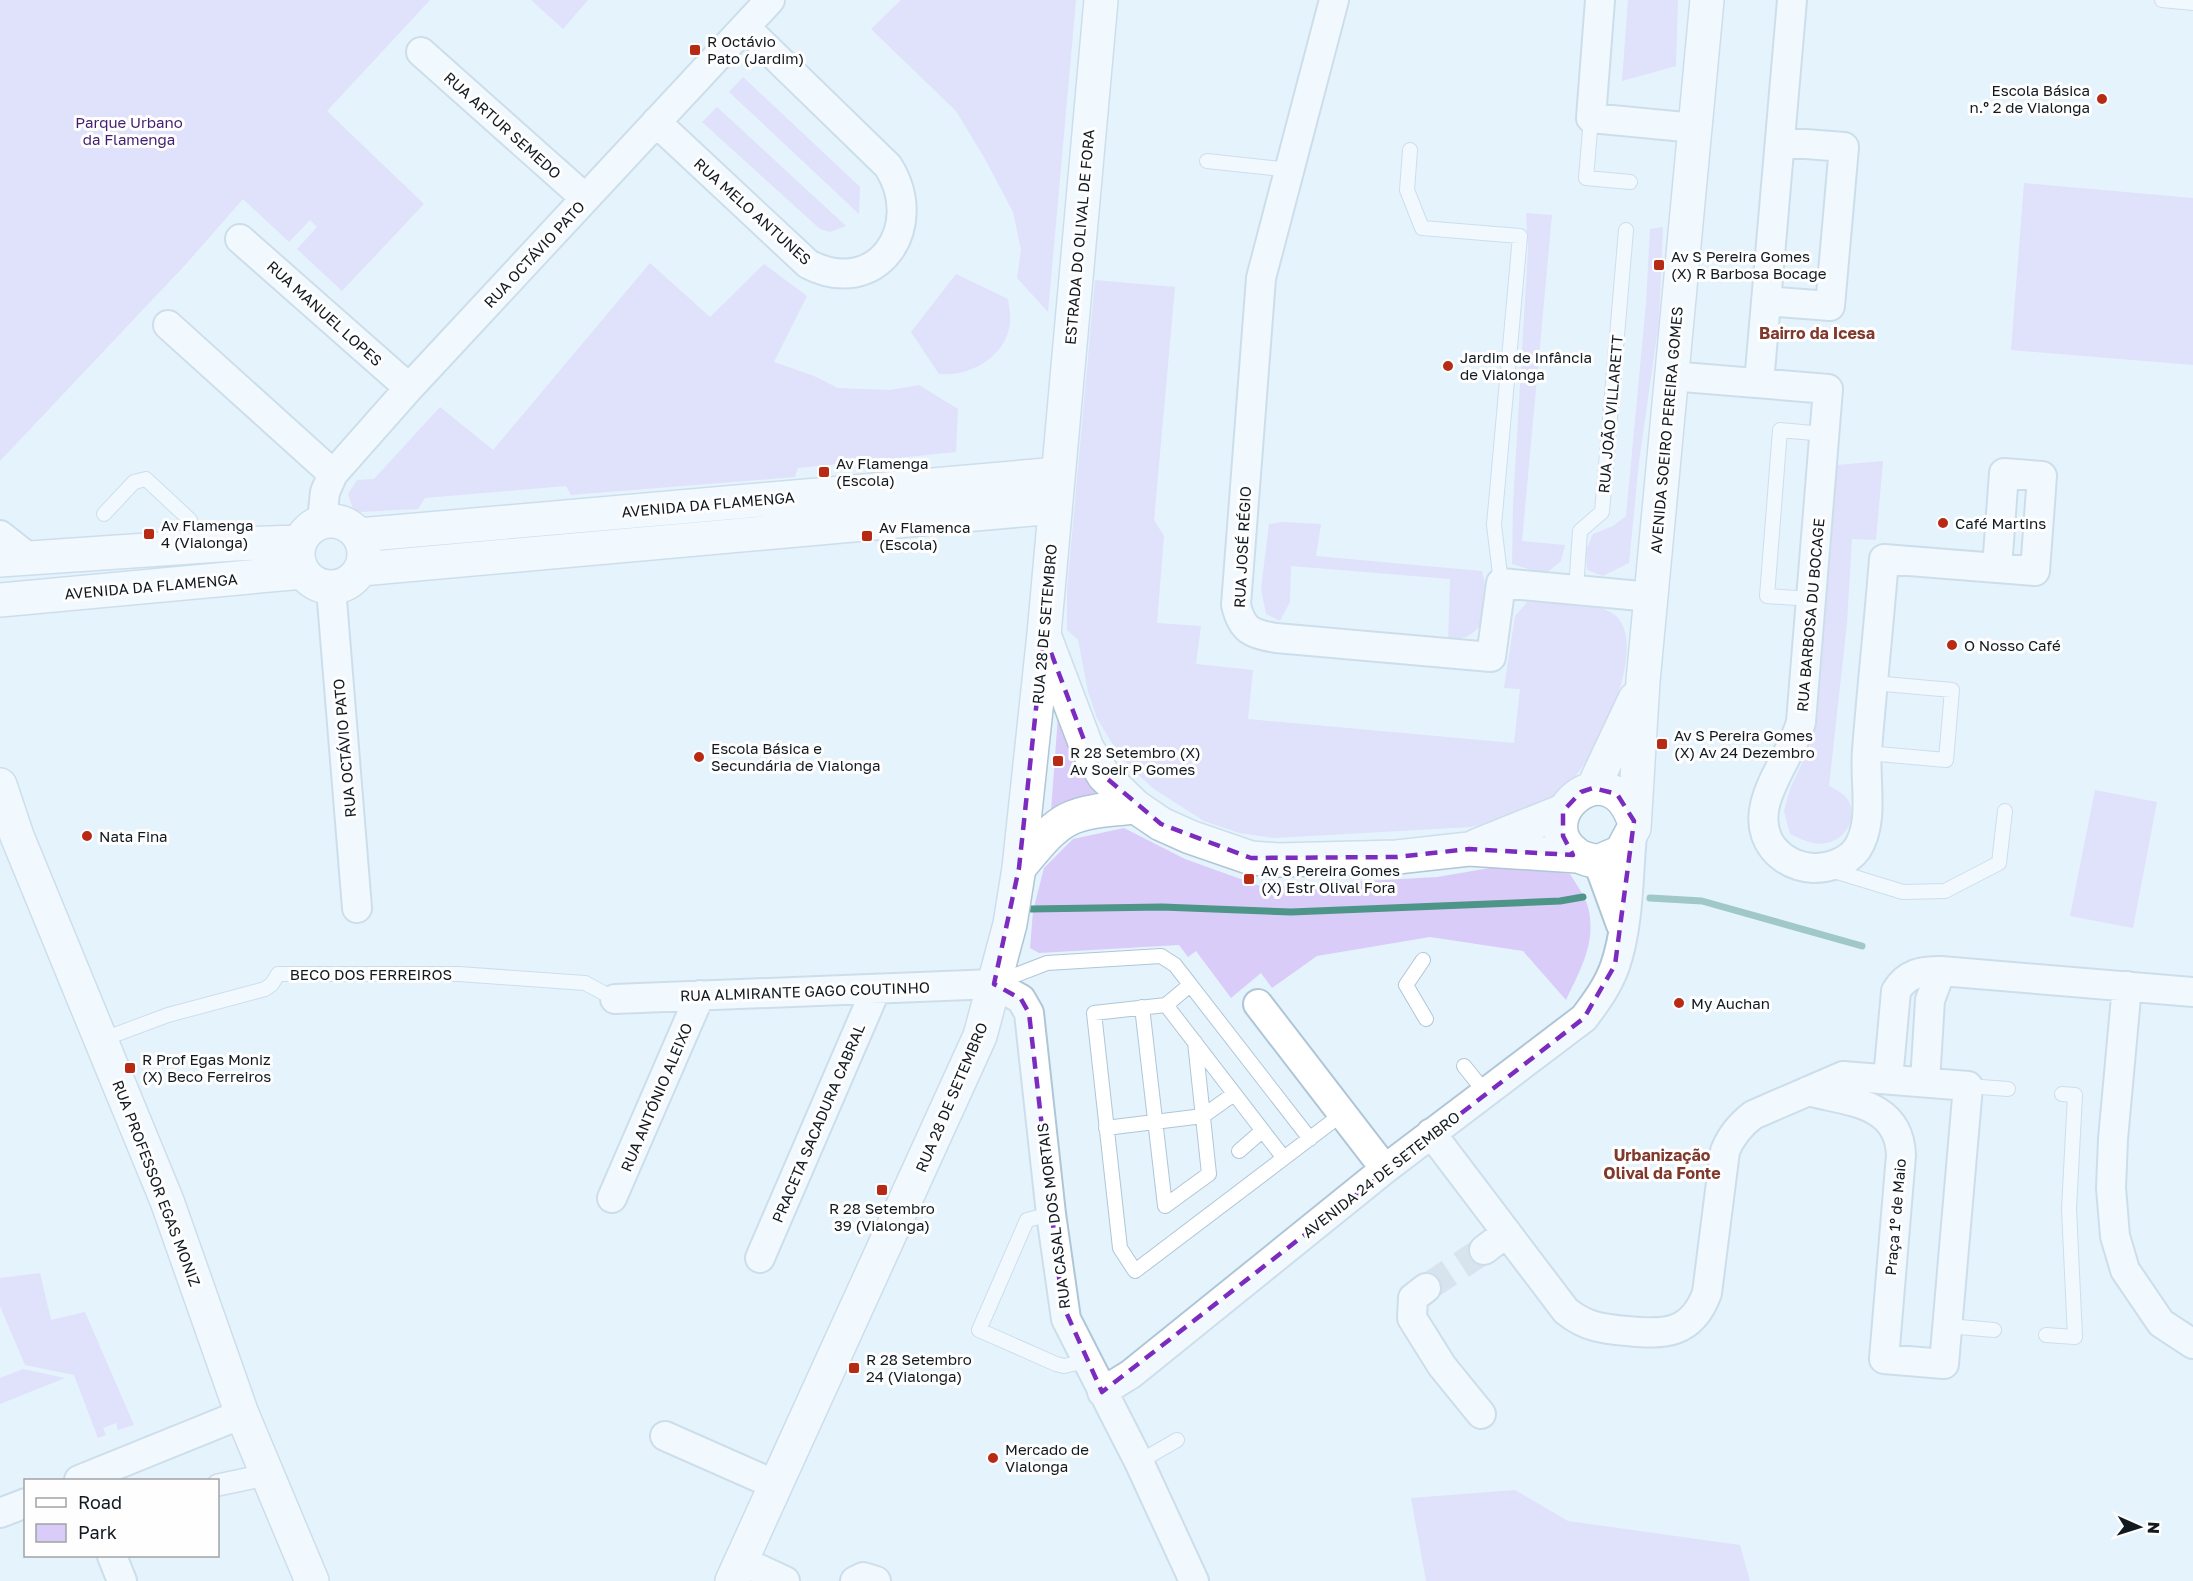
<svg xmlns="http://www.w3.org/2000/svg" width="2193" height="1581" font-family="'Golos Text',sans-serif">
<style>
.green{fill:#daccf8}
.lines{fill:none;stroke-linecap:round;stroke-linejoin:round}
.stream{stroke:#4c9588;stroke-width:7}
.minor-tunnel{stroke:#c5d2dc;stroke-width:28;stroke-dasharray:28 14;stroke-linecap:butt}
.service-casing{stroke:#afc6d6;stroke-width:16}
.pedestrian-casing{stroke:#afc6d6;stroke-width:24}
.minor-casing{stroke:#afc6d6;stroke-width:32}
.tertiary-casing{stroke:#afc6d6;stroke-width:36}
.service{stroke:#fff;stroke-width:14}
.pedestrian{stroke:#fff;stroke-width:21}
.minor{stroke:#fff;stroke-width:28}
.tertiary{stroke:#fff;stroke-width:33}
.marked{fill:none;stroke:#7b2cbf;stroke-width:4.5;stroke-dasharray:12 8;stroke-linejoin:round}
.poi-dot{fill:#b72b15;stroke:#fefefe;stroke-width:2}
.labels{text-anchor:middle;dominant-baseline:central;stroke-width:6;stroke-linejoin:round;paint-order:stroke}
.poi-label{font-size:15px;fill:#121a20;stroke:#fefefe;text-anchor:start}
.park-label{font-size:15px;fill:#421e6e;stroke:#fefefe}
.street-label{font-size:15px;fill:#121a20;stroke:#fefefe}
.neighbourhood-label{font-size:16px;font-weight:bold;fill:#803a2d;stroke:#fefefe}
</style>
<rect width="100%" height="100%" fill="#e5f3fd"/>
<path class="green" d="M 0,0 L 430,0 L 327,111 L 424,204 L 342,291 L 297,249 L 317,227 L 310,220 L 289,242 L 243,199 L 186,264 L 0,461 Z
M 531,0 L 588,0 L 563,29 Z
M 901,0 L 1076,0 L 1048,312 L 1017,278 L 1021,250 L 1013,212 L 985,159 L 956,111 L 871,29 Z
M 1628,0 L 1678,0 L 1676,66 L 1622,81 Z
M 743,77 L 860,187 L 859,214 L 729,92 Z
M 717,107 L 846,226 L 830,232 L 820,229 L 702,122 Z
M 2024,183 L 2193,198 L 2193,365 L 2011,350 Z
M 1526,213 L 1552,215 L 1522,541 L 1565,545 L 1561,561 L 1545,574 L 1512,564 L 1513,505 L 1528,249 Z
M 1663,227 L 1659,321 L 1639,462 L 1629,563 L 1603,576 L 1587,570 L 1586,550 L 1593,534 L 1613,526 L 1626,516 L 1646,303 L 1650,229 Z
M 650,263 L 710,317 L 764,264 L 807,296 L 774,362 L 814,376 L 838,388 L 890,390 L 919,385 L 958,409 L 956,452 L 798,468 L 795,477 L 571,495 L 566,486 L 425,498 L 418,509 L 360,512 L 353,509 L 348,494 L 357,480 L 374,479 L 440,407 L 493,450 Z
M 956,274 L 1008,299 C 1009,307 1011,316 1010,323 C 1006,357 970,377 939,374 L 911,332 Z
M 1095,280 L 1175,287 L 1154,520 L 1164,536 L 1157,623 L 1201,626 L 1196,664 L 1253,670 L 1248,719 L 1514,743 L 1520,689 L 1504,688 L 1515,616 L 1529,600 C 1551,602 1600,600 1617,617 C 1649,650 1595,761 1566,786 C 1541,809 1503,821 1471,827 L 1274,838 L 1239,833 L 1204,821 L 1154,789 L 1131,768 L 1110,740 L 1097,718 L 1088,692 L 1078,640 L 1067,630 L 1067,590 Z
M 1883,461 L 1876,540 L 1852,539 L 1847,623 L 1829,786 C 1837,790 1847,795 1850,804 C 1856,822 1844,840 1826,843 C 1814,846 1801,839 1790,834 L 1784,811 L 1790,789 L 1810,746 L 1837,465 Z
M 1283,522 L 1321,524 L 1316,556 L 1482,571 C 1492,608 1490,634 1448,643 L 1450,579 L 1291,566 L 1290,602 L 1280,621 L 1266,614 L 1261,589 L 1269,524 Z
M 1059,702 L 1108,797 L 1051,811 Z
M 2095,790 L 2157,802 L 2133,928 L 2070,916 Z
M 1124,828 L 1185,859 L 1263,887 L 1437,877 L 1508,865 L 1570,874 C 1576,884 1585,896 1588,907 C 1597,942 1580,970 1566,1000 L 1523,951 L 1430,937 L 1317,956 L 1272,988 L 1261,973 L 1231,998 L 1196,951 L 1188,957 L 1179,945 L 1039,953 L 1030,948 L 1033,911 L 1044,868 L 1073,839 Z
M 40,1273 L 51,1320 L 85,1312 L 134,1425 L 118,1430 L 116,1423 L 103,1428 L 106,1435 L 98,1438 L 74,1375 L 25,1365 L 0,1306 L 0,1278 Z
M 23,1369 L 65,1378 L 0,1404 L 0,1378 Z
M 1515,1490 L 1568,1521 L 1740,1545 L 1750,1581 L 1426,1581 L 1411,1498 Z"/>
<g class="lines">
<path class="stream" d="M 1650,898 L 1702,901 L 1862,946
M 1031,909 L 1162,907 L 1291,912 L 1560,901 L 1583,897"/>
<path class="minor-tunnel" d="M 1426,1288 L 1484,1250"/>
<g class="service-casing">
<path id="service" d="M 2162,0 L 2193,3
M 1591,118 L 1586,178 L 1630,182
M 1410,150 L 1407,190 L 1422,228 L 1520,236 L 1494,525 L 1501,583
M 1207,161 L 1290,170
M 104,514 L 134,482 L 146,479 L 190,520 L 195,547
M 1576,589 L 1580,531 L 1602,512 L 1626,230
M 1811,599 L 1767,596 L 1780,430 L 1824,434
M 1867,753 L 1946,760 L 1952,690 L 1873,683
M 1831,870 L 1903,892 L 1945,891 L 1999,863 L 2005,811
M 1423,960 L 1406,985 L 1426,1019
M 995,983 L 1047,963 L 1161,956 L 1175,965 L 1310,1139
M 1190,985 L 1166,1005 L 1094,1013 L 1120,1248 L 1135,1271 L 1342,1114
M 1166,1005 L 1283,1157
M 1142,1007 L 1165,1206 L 1209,1174 L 1195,1042
M 101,1040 L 168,1015 L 265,989 L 272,984 L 278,974 L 459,974 L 585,983 L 615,999
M 1464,1066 L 1485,1092
M 1968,1086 L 2008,1089
M 1106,1128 L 1203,1116 L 1234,1094
M 1239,1151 L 1262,1131
M 1051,1214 L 1027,1220 L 979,1330 L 1056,1364 L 1064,1366 L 1086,1361
M 1948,1326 L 1994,1330
M 2046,1335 L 2075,1337 L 2069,1209 L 2075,1095 L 2062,1094
M 1139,1462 L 1177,1440"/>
</g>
<g class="pedestrian-casing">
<path id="pedestrian" d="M 218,1485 L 266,1475"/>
</g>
<g class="minor-casing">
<path id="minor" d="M 1334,0 L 1261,278 L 1236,605 C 1242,630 1251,634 1276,638 L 1491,657 L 1501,583 L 1651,597
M 1600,0 L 1591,118 L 1695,128
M 421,52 L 585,198
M 656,122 L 808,264 C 877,300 927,227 888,166 L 745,27
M 240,239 L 409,388
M 1766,301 L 1830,306 L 1844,147 L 1780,142
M 168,325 L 333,474
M 1670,376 L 1828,389 L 1801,722 C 1791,761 1743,808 1773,848 C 1783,860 1797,867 1813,868 C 1828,868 1847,863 1857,849 C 1875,822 1864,781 1867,750 C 1872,687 1879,623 1884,559 L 2035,571 L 2042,476 L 2004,473 L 1997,568
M 1759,383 L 1792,0
M 322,521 L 325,492 L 333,474 L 409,388 L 770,0
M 0,535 L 29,558
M 331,588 L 357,908
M 1598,862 L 1621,925
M 2127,986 L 2113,1139 L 2111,1188 L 2115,1236 L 2125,1270 L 2161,1323 L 2193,1344
M 615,999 L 994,984 L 1021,999 L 1029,1013 L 1051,1214 L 1066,1319 L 1139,1462 L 1194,1581
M 1258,1004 L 1385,1169
M 1888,1079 L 1896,991 C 1907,973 1921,971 1941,971 L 2193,992
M 1925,1082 L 1930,1000 L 1941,971
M 1431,1133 L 1566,1311 C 1586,1327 1603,1329 1627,1331 C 1665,1335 1692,1334 1707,1293 L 1725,1151 C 1731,1136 1740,1125 1753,1115 L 1843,1076 L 1968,1086 L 1944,1364 L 1884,1359 L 1901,1155 C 1899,1102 1849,1102 1808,1091
M 612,1198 L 700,995
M 1484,1250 L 1505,1234
M 760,1258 L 876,989
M 1426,1288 L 1413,1298 L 1412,1318 L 1442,1366 L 1481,1414
M 1102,1392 L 1131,1374 L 1385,1169 L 1584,1018 C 1596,1002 1608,986 1615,966 C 1629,925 1628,877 1632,835
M 665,1436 L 776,1485
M 79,1480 L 242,1414
M 0,1513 L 26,1503
M 112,1556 L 122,1581
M 742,1561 L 785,1581
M 855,1581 L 863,1577 L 876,1581"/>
</g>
<g class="tertiary-casing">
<path id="tertiary" d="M298 554a33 33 0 1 1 66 0a33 33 0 1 1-66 0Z
M 359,535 L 1058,474
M 0,560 L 234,544 L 299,542
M 361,569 L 1055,507
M 0,600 L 303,572
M 1046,640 L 1087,748 L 1104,776 L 1136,807 L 1161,824 L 1190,837 L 1251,858 L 1278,860 L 1397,857 L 1469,849 L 1577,856
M 0,785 L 17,836 L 167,1201 L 242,1414 L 312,1581
M 1593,788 L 1635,699
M 1634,821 C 1608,746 1527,819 1576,854 C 1582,859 1591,860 1598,862 L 1621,852 L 1634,828 L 1643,681 L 1707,0
M 1476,846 L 1563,811
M 1019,868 C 1063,814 1066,813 1136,807
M 732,1581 L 980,1036 L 1010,924 L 1019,868 L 1044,634 L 1101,0"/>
</g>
<use href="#service" class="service"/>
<use href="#pedestrian" class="pedestrian"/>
<use href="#minor" class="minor"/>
<use href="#tertiary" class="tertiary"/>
</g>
<path d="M0 0H2193V1581H0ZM 1044,634 L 1087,748 L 1104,776 L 1161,824 L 1251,858 L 1397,857 L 1469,849 L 1573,855 L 1563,836 L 1563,811 L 1581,792 L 1593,788 L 1617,794 L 1634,821 L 1615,965 L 1584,1018 L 1102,1392 L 1062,1303 L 1029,1013 L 1021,999 L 994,984 L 1019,868 Z" fill="#e5f3fd" fill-opacity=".55" fill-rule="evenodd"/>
<path class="marked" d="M 1044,634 L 1087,748 L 1104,776 L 1161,824 L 1251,858 L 1397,857 L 1469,849 L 1573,855 L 1563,836 L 1563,811 L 1581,792 L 1593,788 L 1617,794 L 1634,821 L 1615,965 L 1584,1018 L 1102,1392 L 1062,1303 L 1029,1013 L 1021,999 L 994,984 L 1019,868 Z"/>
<g class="poi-dot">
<rect x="689" y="44" width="12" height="12" rx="3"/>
<circle cx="2102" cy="99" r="6"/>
<rect x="1653" y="259" width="12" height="12" rx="3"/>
<circle cx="1448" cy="366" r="6"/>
<rect x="818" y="466" width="12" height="12" rx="3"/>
<circle cx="1943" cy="523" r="6"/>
<rect x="143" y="528" width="12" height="12" rx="3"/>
<rect x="861" y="530" width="12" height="12" rx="3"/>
<circle cx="1952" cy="645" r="6"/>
<rect x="1656" y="738" width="12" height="12" rx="3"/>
<circle cx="699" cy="757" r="6"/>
<rect x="1052" y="755" width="12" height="12" rx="3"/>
<circle cx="87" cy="836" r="6"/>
<rect x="1243" y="873" width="12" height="12" rx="3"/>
<circle cx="1679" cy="1003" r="6"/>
<rect x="124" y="1062" width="12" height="12" rx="3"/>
<rect x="876" y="1184" width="12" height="12" rx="3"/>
<rect x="848" y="1362" width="12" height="12" rx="3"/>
<circle cx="993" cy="1458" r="6"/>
</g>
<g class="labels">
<g class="poi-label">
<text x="707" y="41">R Octávio<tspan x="707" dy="17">Pato (Jardim)</tspan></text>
<text x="2090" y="90" text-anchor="end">Escola Básica<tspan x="2090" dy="17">n.º 2 de Vialonga</tspan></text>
<text x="1671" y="256">Av S Pereira Gomes<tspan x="1671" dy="17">(X) R Barbosa Bocage</tspan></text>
<text x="1460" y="357">Jardim de Infância<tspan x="1460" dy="17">de Vialonga</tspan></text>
<text x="836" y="463">Av Flamenga<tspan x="836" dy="17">(Escola)</tspan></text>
<text x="1955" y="523">Café Martins</text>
<text x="161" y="525">Av Flamenga<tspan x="161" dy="17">4 (Vialonga)</tspan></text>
<text x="879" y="527">Av Flamenca<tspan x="879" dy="17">(Escola)</tspan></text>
<text x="1964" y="645">O Nosso Café</text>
<text x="1674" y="735">Av S Pereira Gomes<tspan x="1674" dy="17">(X) Av 24 Dezembro</tspan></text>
<text x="711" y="748">Escola Básica e<tspan x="711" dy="17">Secundária de Vialonga</tspan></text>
<text x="1070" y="752">R 28 Setembro (X)<tspan x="1070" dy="17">Av Soeir P Gomes</tspan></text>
<text x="99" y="836">Nata Fina</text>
<text x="1261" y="870">Av S Pereira Gomes<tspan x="1261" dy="17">(X) Estr Olival Fora</tspan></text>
<text x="1691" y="1003">My Auchan</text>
<text x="142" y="1059">R Prof Egas Moniz<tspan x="142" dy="17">(X) Beco Ferreiros</tspan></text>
<text x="882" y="1208" text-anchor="middle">R 28 Setembro<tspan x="882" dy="17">39 (Vialonga)</tspan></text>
<text x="866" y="1359">R 28 Setembro<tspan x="866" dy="17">24 (Vialonga)</tspan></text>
<text x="1005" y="1449">Mercado de<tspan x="1005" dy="17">Vialonga</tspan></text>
</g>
<g class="park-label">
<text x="129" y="122">Parque Urbano<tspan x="129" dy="17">da Flamenga</tspan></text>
</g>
<g class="street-label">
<text transform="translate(503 125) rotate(42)">RUA ARTUR SEMEDO</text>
<text transform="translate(753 211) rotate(42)">RUA MELO ANTUNES</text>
<text transform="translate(1079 237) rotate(-85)">ESTRADA DO OLIVAL DE FORA</text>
<text transform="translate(534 254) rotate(-47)">RUA OCTÁVIO PATO</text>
<text transform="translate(325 313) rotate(42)">RUA MANUEL LOPES</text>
<text transform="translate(1610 414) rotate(-85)">RUA JOÃO VILLARETT</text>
<text transform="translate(1666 430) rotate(-85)">AVENIDA SOEIRO PEREIRA GOMES</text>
<text transform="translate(708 504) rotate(-5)">AVENIDA DA FLAMENGA</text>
<text transform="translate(1242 547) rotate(-87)">RUA JOSÉ RÉGIO</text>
<text transform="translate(151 586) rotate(-5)">AVENIDA DA FLAMENGA</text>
<text transform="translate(1810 615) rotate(-85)">RUA BARBOSA DU BOCAGE</text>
<text transform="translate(1044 624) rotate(-85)">RUA 28 DE SETEMBRO</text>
<text transform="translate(344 748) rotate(-95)">RUA OCTÁVIO PATO</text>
<text x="371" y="974">BECO DOS FERREIROS</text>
<text transform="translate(805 991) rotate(-2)">RUA ALMIRANTE GAGO COUTINHO</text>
<text transform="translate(656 1097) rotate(-67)">RUA ANTÓNIO ALEIXO</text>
<text transform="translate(951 1097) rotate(-67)">RUA 28 DE SETEMBRO</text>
<text transform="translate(818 1123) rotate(-67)">PRACETA SACADURA CABRAL</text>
<text transform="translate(1381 1174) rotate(-38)">AVENIDA 24 DE SETEMBRO</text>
<text transform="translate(157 1183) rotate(69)">RUA PROFESSOR EGAS MONIZ</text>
<text transform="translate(1053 1216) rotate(-97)">RUA CASAL DOS MORTAIS</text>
<text transform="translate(1895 1217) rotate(-85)">Praça 1º de Maio</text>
</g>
<g class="neighbourhood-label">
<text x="1817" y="333">Bairro da Icesa</text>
<text x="1662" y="1155">Urbanização<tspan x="1662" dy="18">Olival da Fonte</tspan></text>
</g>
</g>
<rect x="24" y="1479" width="195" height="78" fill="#fefefe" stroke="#a0a3a5" stroke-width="1.5"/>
<rect x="36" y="1498" width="30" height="9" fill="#ffffff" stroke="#a0a3a5" stroke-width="1.5"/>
<text x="78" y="1509" font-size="18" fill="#121a20">Road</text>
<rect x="36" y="1524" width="30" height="18" fill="#daccf8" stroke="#a0a3a5" stroke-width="1.5"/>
<text x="78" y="1539" font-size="18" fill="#121a20">Park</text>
<g transform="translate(2139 1527) rotate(93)" stroke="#fefefe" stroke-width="4.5" paint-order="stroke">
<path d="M0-4.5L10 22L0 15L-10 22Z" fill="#121a20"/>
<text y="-9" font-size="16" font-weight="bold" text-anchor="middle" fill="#121a20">N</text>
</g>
</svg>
